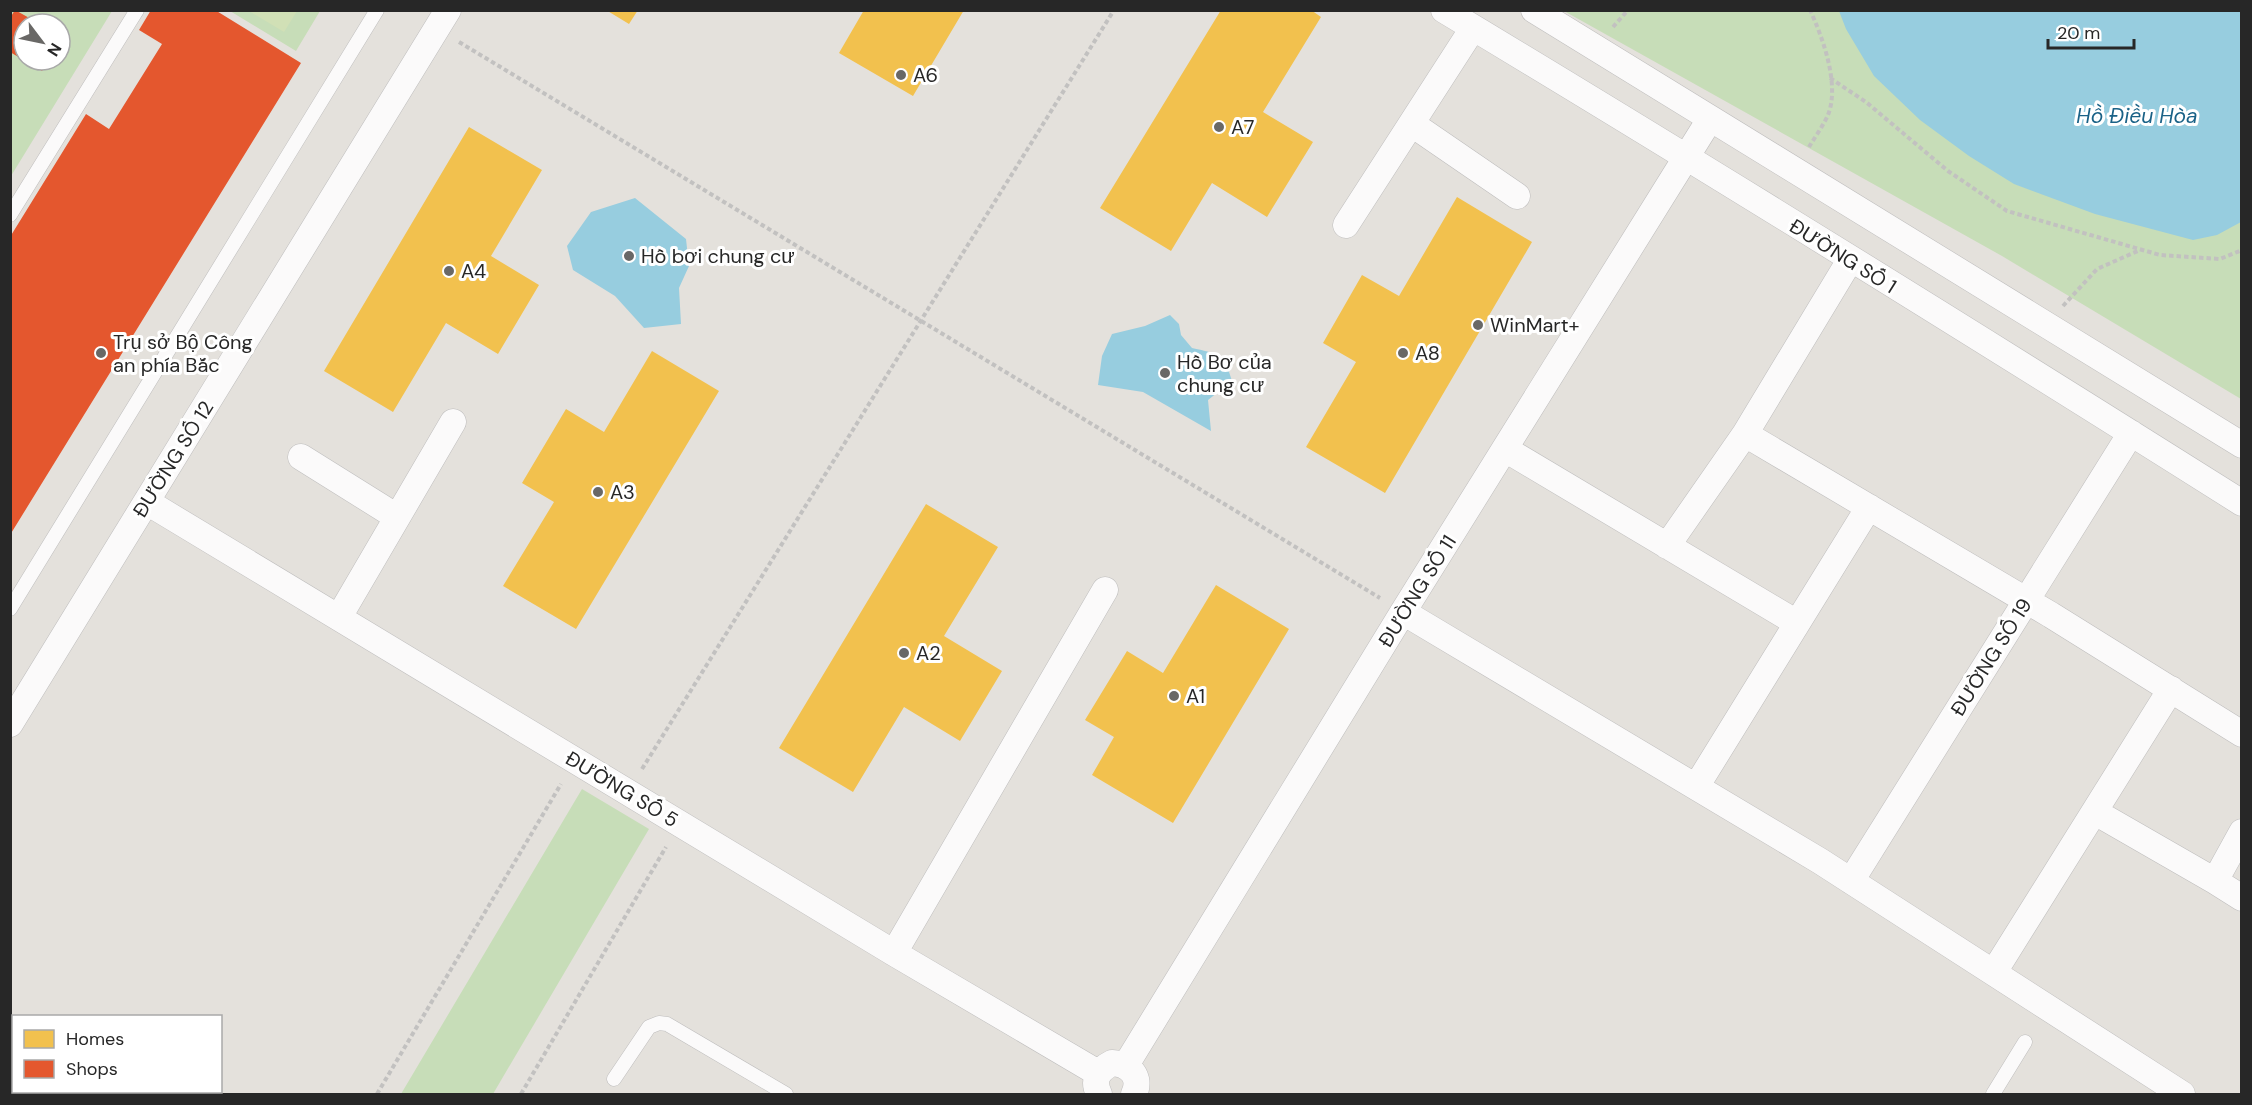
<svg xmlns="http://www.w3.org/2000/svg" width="2252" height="1105" font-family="'DM Sans',sans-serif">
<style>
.green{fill:#c7ddb8;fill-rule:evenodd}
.pitch{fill:#d1e0b6}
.water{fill:#97cddf}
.homes{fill:#f2c14e}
.shops{fill:#e4572e}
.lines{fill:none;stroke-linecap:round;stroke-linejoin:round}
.service-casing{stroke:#bebdbd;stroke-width:15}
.minor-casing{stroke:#bebdbd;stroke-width:27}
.path{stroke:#c2c1c0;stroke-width:4;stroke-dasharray:4.5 3;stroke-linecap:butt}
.service{stroke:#fbfafa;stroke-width:14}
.minor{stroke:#fbfafa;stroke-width:26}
.poi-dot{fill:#696866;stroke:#fff;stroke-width:2}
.labels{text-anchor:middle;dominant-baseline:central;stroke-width:6;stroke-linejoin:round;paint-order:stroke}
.poi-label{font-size:20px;fill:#272727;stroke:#fff;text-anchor:start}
.street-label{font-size:20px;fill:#272727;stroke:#fff}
.water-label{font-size:21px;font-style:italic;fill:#1a6287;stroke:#fff}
</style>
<rect width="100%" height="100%" fill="#e4e1dc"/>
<path class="green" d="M 11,11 L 112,11 L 11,176 ZM 24,24 L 60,24 L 60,60 L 24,60 Z
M 230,11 L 320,11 L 296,51 Z
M 1564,11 L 2241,11 L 2241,399 L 2002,256 Z
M 582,789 L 649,829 L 493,1094 L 401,1094 Z"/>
<path class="pitch" d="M 249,11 L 297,11 L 284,32 Z"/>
<path class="water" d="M 1839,11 L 2241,11 L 2241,222 L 2217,235 L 2193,240 L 2095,214 L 2014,184 L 1969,156 L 1920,120 L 1874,76 L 1846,29 Z
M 635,198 L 686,239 L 689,266 L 679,288 L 681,324 L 644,328 L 615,296 L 573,270 L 567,246 L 591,212 Z
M 1170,315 L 1179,324 L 1181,335 L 1192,348 C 1216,353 1225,355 1232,381 L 1208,400 L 1211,431 L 1143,392 L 1098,385 L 1102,356 L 1112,334 L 1145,326 Z"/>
<path class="homes" d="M 606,10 L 638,10 L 629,24 Z
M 864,10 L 964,10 L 913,96 L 839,53 Z
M 1221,10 L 1311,10 L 1321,17 L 1263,112 L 1313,142 L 1267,217 L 1212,183 L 1171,251 L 1100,208 Z
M 469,127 L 542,170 L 491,256 L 539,285 L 498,354 L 446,323 L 393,412 L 324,371 Z
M 1457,197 L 1532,242 L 1385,493 L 1306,447 L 1356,362 L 1323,343 L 1362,275 L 1399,296 Z
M 652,351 L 719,391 L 576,629 L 503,586 L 554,502 L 522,483 L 566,409 L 604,432 Z
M 926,504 L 998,547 L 944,636 L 1002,671 L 960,741 L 904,707 L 853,792 L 779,748 Z
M 1216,585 L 1289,629 L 1173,823 L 1092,775 L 1114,737 L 1085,720 L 1127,651 L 1163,673 Z
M 10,1074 L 14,1076 L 14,1092 L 29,1092 L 27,1094 L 10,1094 Z"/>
<path class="shops" d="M 15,10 L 40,24 L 24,24 L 24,60 L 49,60 L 42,71 L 10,52 L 10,18 Z
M 151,10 L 215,10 L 301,63 L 10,535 L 10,237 L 86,114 L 109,129 L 162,44 L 139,30 Z"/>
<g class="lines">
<g class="service-casing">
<path id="service" d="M 10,215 L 137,10
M 10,609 L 377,10
M 614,1079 L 649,1027 L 659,1023 L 667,1024 L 786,1094
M 1993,1094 L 2025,1042"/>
</g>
<g class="minor-casing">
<path id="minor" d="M 1444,10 C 1712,171 1977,336 2242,503
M 1534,10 L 2242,445
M 1412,124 L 1517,196
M 1346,225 L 1473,28
M 1745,434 L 2051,615 L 2242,734
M 1505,449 L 1797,623
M 301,457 L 397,517
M 147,502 L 894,953 L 1098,1073
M 1667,546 L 1745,434 L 1850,260
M 1403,612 L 1820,861 L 2182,1094
M 339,617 L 453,422
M 10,724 L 448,10
M 1696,787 L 1869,507
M 2095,812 L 2215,881
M 2242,832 L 2215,881 L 2242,898
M 1851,881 L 2131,433
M 894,953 L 1105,590
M 1994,972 L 2171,689
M 1126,1065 L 1403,612 L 1710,119
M 1099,1094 C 1092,1080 1098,1070 1112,1063 C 1130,1064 1142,1077 1134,1094"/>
</g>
<path class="path" d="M 1613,27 L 1628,10
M 459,42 L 1380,598
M 1830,78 L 1866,102 L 1948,171 L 2007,211 L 2160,255 L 2220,259 L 2242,250
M 1809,147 C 1815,137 1823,126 1828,115 C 1840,85 1823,38 1810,10
M 2063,306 L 2097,269 L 2140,250
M 642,769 L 1114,10
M 377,1094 L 561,784
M 521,1094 L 666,847"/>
<use href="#service" class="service"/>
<use href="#minor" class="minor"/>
</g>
<g class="poi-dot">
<circle cx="901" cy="75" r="6"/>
<circle cx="1219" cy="127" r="6"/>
<circle cx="629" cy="256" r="6"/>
<circle cx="449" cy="271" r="6"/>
<circle cx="1478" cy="325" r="6"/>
<circle cx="101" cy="353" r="6"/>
<circle cx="1403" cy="353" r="6"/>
<circle cx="1165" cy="373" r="6"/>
<circle cx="598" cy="492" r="6"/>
<circle cx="904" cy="653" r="6"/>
<circle cx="1174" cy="696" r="6"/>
</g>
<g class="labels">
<g class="poi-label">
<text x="913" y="75">A6</text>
<text x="1231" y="127">A7</text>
<text x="641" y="256">Hồ bơi chung cư</text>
<text x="461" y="271">A4</text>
<text x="1490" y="325">WinMart+</text>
<text x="113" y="342">Trụ sở Bộ Công<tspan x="113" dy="23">an phía Bắc</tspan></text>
<text x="1415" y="353">A8</text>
<text x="1177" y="362">Hồ Bơ của<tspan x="1177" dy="23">chung cư</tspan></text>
<text x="610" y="492">A3</text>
<text x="916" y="653">A2</text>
<text x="1186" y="696">A1</text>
</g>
<g class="street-label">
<text transform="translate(1843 256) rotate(32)">ĐƯỜNG SỐ 1</text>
<text transform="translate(173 459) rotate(-58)">ĐƯỜNG SỐ 12</text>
<text transform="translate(1417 591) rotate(-58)">ĐƯỜNG SỐ 11</text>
<text transform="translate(1991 657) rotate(-58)">ĐƯỜNG SỐ 19</text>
<text transform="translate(622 789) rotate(31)">ĐƯỜNG SỐ 5</text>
</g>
<g class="water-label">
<text x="2137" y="116">Hồ Điều Hòa</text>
</g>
</g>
<rect width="2252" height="1105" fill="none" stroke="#272727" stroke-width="24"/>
<rect x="12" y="1015" width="210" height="78" fill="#ffffff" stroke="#a9a9a9" stroke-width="1.5"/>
<rect x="24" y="1030" width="30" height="18" fill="#f2c14e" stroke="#a9a9a9" stroke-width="1.5"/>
<text x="66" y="1045" font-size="18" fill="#272727">Homes</text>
<rect x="24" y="1060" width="30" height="18" fill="#e4572e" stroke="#a9a9a9" stroke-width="1.5"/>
<text x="66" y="1075" font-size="18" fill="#272727">Shops</text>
<g transform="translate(42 42) rotate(122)"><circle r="28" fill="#ffffff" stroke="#a9a9a9" stroke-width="1.5"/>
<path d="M0-4.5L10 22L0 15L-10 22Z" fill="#696866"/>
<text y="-9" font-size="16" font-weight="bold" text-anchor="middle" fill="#272727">N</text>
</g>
<path d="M2048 39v9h86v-9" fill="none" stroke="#272727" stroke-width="3"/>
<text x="2057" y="39" font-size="18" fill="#272727" stroke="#ffffff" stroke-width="4.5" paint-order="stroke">20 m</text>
</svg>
